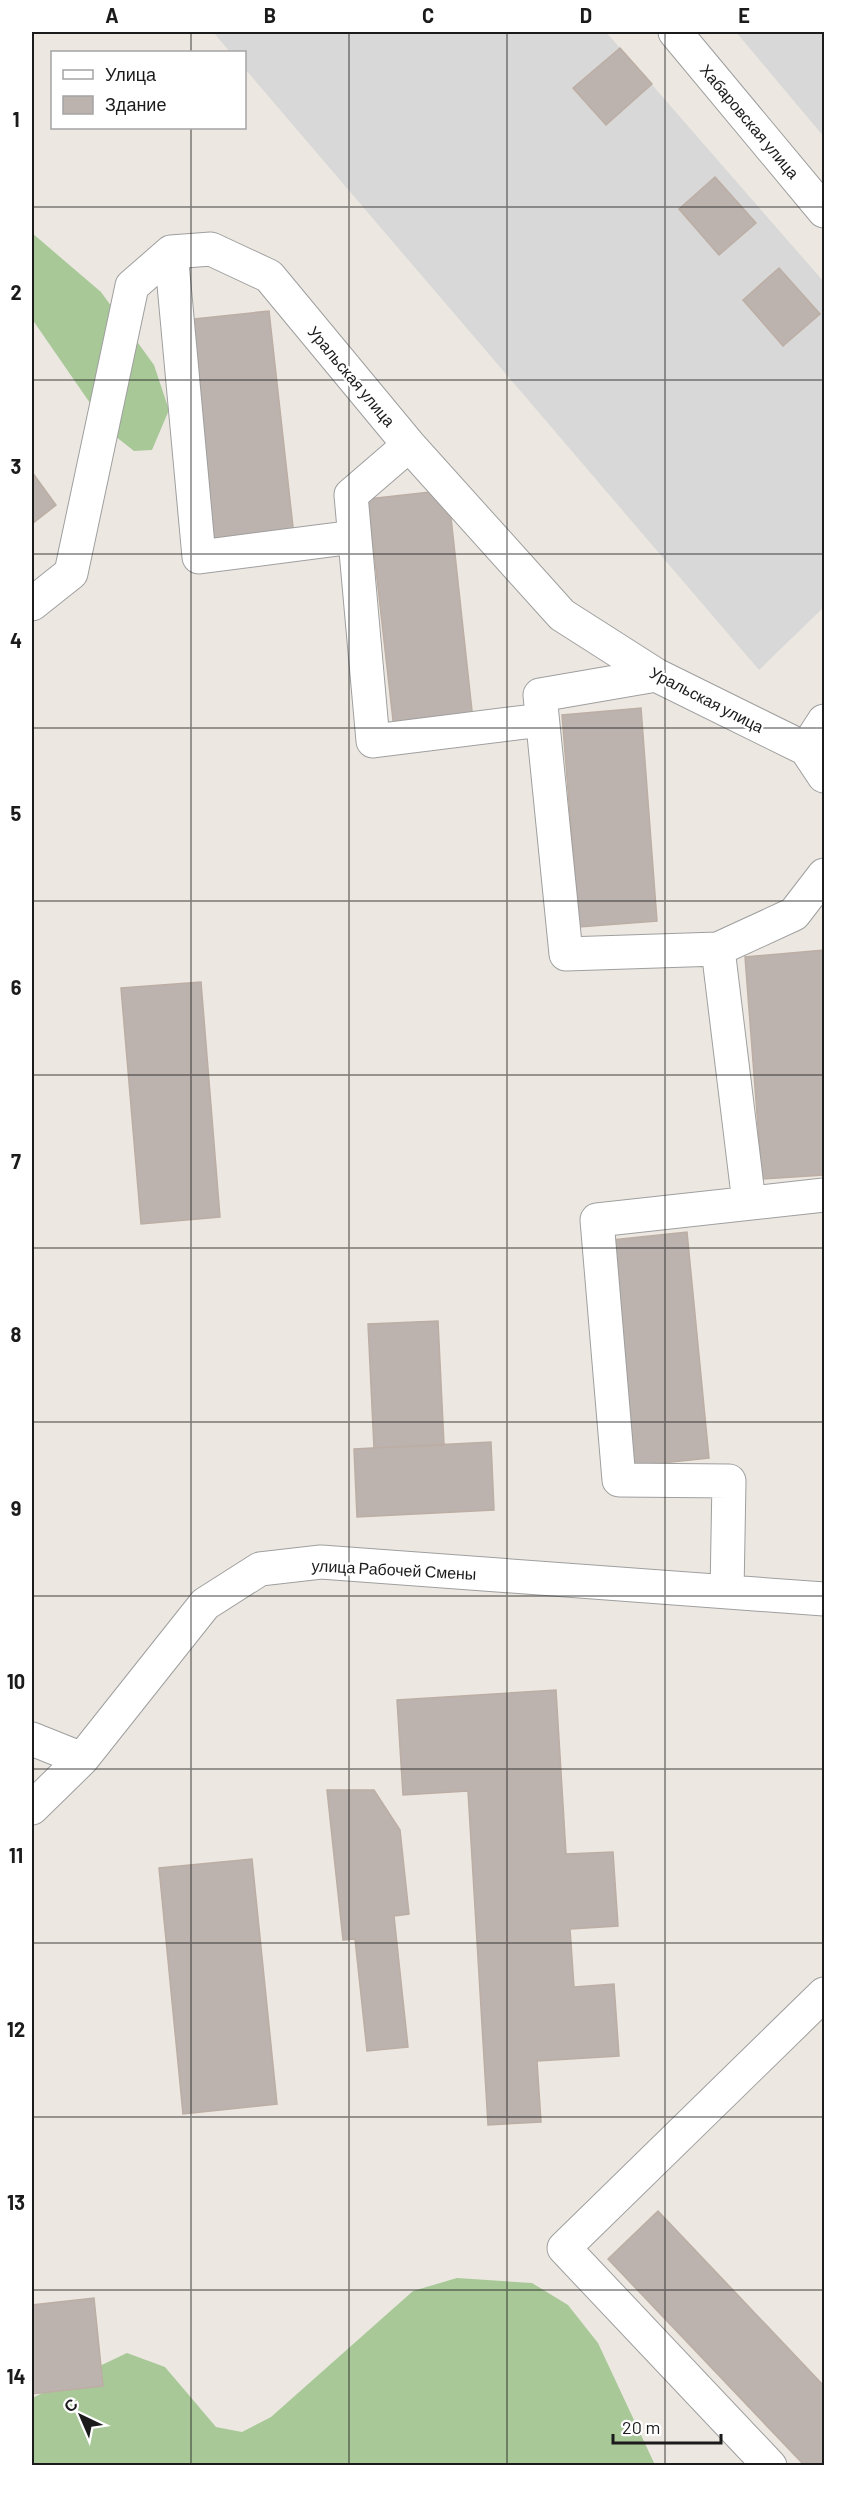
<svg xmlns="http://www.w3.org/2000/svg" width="856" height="2497" font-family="Barlow,sans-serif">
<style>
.residential{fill:#d9d8d8}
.forest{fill:#a8c898}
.building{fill:#bcb3ae;stroke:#bcaea4;stroke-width:1.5}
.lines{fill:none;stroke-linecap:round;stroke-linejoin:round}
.minor-casing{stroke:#9f9f9f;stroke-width:35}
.minor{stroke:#fff;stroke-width:33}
.grid{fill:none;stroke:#1b1b1b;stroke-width:1.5;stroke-opacity:0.55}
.labels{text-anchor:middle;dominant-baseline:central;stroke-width:4.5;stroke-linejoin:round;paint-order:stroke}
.street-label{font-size:16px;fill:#1b1b1b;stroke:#fff}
.neatline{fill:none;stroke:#1b1b1b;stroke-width:2}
.grid-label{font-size:20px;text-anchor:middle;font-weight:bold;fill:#1b1b1b}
</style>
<rect width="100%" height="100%" fill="#ece8e1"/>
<path class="residential" d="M 213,32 L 606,32 L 824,282 L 824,607 L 759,670 L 245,69 L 244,52 L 230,52 Z
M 736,32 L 824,32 L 824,137 Z"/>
<path class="forest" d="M 32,233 L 101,292 L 154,365 L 169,410 L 152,450 L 134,451 L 110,432 L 32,319 Z
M 457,2278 L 532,2283 L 568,2305 L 598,2343 L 655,2465 L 32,2465 L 32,2398 L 127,2353 L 165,2367 L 216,2427 L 242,2432 L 271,2417 L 413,2291 Z"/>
<path class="building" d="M 620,48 L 652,84 L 606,125 L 573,88 Z
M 715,177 L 756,223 L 719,255 L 679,209 Z
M 779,268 L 820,314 L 783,346 L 743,300 Z
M 269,311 L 294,536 L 210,546 L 185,320 Z
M 32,472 L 56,505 L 32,524 Z
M 448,490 L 473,720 L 394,729 L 368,499 Z
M 641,708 L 657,921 L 579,927 L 562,715 Z
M 824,950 L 824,1175 L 762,1179 L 745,957 Z
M 201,982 L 220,1217 L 141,1224 L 121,988 Z
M 687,1232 L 709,1458 L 634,1466 L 612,1240 Z
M 438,1321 L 444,1445 L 374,1448 L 368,1324 Z
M 491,1442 L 494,1510 L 357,1517 L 354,1449 Z
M 556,1690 L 566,1854 L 613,1852 L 618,1926 L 570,1929 L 574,1987 L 614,1984 L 619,2056 L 537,2061 L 541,2122 L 488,2125 L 468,1791 L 403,1795 L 397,1700 Z
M 327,1790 L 374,1790 L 400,1830 L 409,1914 L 394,1916 L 408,2047 L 367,2051 L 355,1939 L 343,1940 Z
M 252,1859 L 277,2104 L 183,2114 L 159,1868 Z
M 658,2211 L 824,2386 L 824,2466 L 805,2466 L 608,2259 Z
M 94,2298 L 103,2386 L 32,2394 L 32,2305 Z"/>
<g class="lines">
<g class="minor-casing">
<path id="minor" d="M 675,32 L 824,211
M 171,252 L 199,557 L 354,537
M 409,445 L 351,495 L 373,741 L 542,720
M 32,604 L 71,573 L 132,286 L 171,252 L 211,249 L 269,276 L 409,445 L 562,615 L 656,675 L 806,749 L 824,776
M 656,675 L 540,695 L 566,954 L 718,949 L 794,914 L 824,875
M 806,749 L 824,721
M 718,949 L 749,1203
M 727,1592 L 729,1481 L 619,1480 L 597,1220 L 824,1195
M 32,1739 L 82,1759
M 32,1808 L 82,1759 L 205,1604 L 260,1569 L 321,1562 L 824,1599
M 770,2466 L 564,2248 L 824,1994"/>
</g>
<use href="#minor" class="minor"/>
</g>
<path class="grid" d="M 191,32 L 191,52M 349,32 L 349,2466M 507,32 L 507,2466M 665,32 L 665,2466M 191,128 L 191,2466M 32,207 L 824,207M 32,380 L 824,380M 32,554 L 824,554M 32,728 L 824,728M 32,901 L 824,901M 32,1075 L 824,1075M 32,1248 L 824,1248M 32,1422 L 824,1422M 32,1596 L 824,1596M 32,1769 L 824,1769M 32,1943 L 824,1943M 32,2117 L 824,2117M 32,2290 L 824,2290"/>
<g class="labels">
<g class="street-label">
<text transform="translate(750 121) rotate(50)">Хабаровская улица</text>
<text transform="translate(352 376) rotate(50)">Уральская улица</text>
<text transform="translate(707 699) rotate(27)">Уральская улица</text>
<text transform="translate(394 1569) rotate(3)">улица Рабочей Смены</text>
</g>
</g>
<rect width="856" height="2497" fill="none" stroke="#ffffff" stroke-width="66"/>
<rect x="51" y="51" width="195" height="78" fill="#ffffff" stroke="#a4a4a4" stroke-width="1.5"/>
<rect x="63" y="70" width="30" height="9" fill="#ffffff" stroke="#a4a4a4" stroke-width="1.5"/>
<text x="105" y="81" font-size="18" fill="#1b1b1b">Улица</text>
<rect x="63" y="96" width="30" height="18" fill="#bcb3ae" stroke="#a4a4a4" stroke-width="1.5"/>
<text x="105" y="111" font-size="18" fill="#1b1b1b">Здание</text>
<g transform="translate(81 2416) rotate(316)" stroke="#ffffff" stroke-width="4.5" paint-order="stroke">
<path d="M0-4.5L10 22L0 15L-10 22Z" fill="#1b1b1b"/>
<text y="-9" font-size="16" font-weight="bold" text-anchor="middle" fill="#1b1b1b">С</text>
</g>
<path d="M613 2434v9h108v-9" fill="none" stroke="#1b1b1b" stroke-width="3"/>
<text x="622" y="2434" font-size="18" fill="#1b1b1b" stroke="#ffffff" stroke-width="4.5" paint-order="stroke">20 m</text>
<rect x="33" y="33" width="790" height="2431" class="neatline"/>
<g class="grid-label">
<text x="112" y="23">A</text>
<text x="270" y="23">B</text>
<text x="428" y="23">C</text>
<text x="586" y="23">D</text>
<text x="744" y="23">E</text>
<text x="16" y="127">1</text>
<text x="16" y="300">2</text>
<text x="16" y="474">3</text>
<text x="16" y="648">4</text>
<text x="16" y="821">5</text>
<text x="16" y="995">6</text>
<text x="16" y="1169">7</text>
<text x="16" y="1342">8</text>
<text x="16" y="1516">9</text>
<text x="16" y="1689">10</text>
<text x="16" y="1863">11</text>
<text x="16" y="2037">12</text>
<text x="16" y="2210">13</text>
<text x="16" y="2384">14</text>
</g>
</svg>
